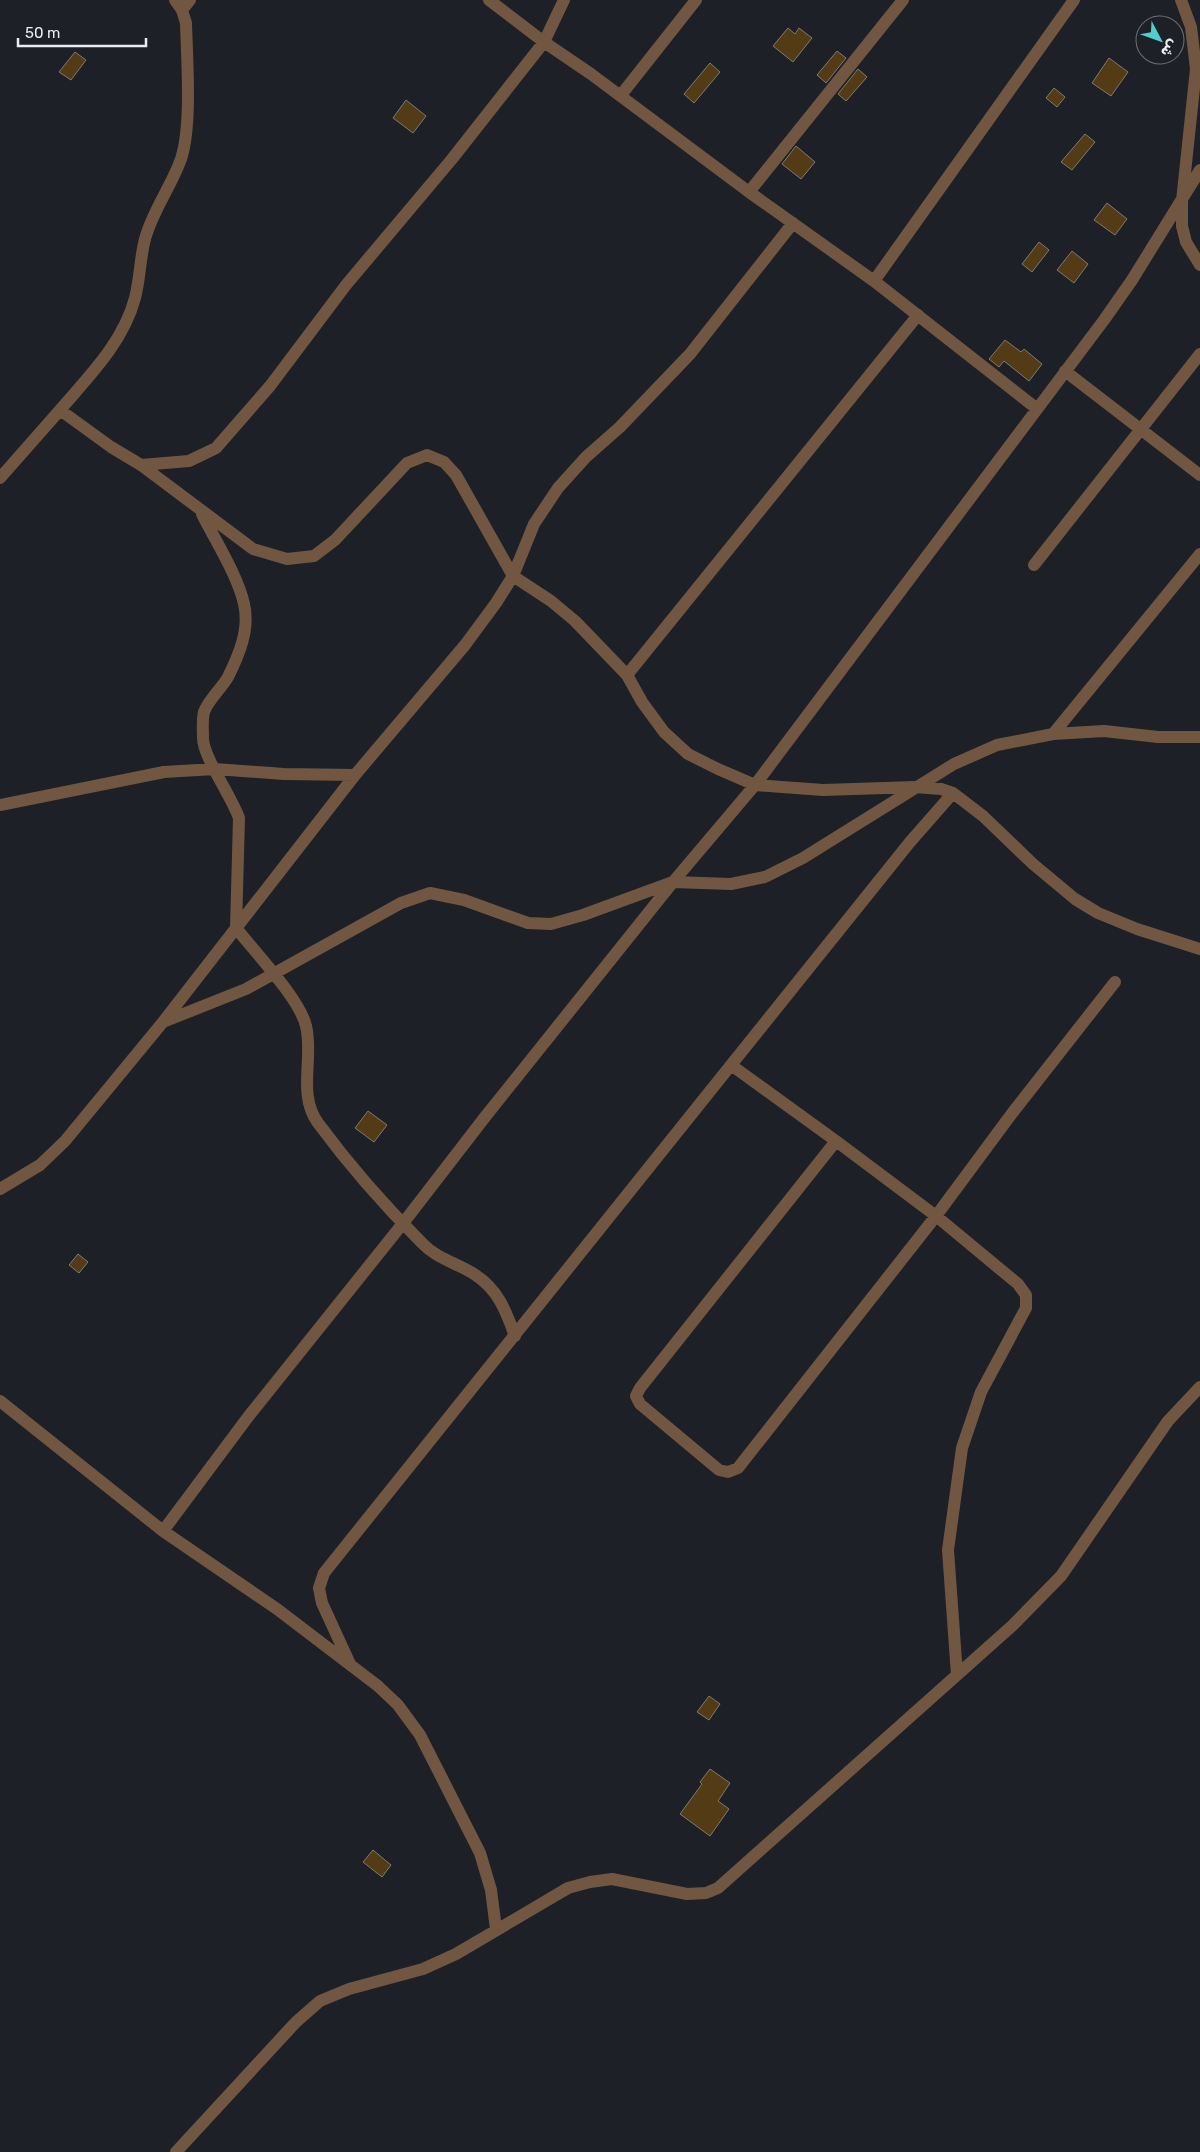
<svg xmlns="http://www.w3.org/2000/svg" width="1200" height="2152" font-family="Rubik,Vazirmatn,sans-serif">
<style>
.building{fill:#533b15;stroke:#7f7a72}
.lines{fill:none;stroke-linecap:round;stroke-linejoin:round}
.minor{stroke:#715742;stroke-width:12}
</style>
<rect width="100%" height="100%" fill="#1d2026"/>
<path class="building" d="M 788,28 L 795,34 L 799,28 L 812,38 L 793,62 L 773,46 Z
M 837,51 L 846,58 L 826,83 L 817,75 Z
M 75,52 L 86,60 L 71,80 L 59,72 Z
M 1109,58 L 1128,72 L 1111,96 L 1092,83 Z
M 710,63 L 720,72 L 694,103 L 684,94 Z
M 858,69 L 867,77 L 846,101 L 838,94 Z
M 1054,88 L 1065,97 L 1057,107 L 1046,98 Z
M 406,100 L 426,116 L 413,133 L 393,118 Z
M 1085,134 L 1095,142 L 1072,170 L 1061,162 Z
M 796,146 L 815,162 L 801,179 L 782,164 Z
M 1107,203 L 1127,219 L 1115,235 L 1094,220 Z
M 1039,242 L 1049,250 L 1032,272 L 1022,264 Z
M 1072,251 L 1088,264 L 1074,283 L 1057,270 Z
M 1005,340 L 1021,352 L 1024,349 L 1042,364 L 1029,381 L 1004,361 L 999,367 L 989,359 Z
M 368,1111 L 387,1125 L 374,1142 L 355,1128 Z
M 78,1254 L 88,1262 L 79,1273 L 69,1265 Z
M 709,1696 L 720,1704 L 709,1720 L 697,1712 Z
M 710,1769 L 730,1783 L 718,1801 L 729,1809 L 710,1836 L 680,1814 L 702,1784 L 700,1782 Z
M 373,1850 L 391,1865 L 382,1877 L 363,1862 Z"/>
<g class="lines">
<path class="minor" d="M 489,0 L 544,42 L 591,74 L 749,192 L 874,281 L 1036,408
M 1181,0 L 1191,27 L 1196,69 L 1182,201 L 1182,226 L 1186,242 L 1200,265
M 182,10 L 190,0
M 621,95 L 696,0
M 749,192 L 903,0
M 874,281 L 1074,0
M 1065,371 L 1200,475
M 60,410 C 89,376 123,343 135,298 C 140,279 140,258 145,239 C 153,210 171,187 181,159 C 192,126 187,60 186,23 L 182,10 L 175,0
M 141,465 L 189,461 L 216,448 L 270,386 L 346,285 L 452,159 L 544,42 L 564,0
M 0,478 L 60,410 L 111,447 L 141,465 L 253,549 L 287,559 L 314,556 L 335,540 L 407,463 L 427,455 L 444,462 L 456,475 L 513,576 L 551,601 L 575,621 L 627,675 L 642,702 L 664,732 L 688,754 L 718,769 L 755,785 L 823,790 L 915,787 L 941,789 L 953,793 L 983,816 L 1033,864 L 1075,899 L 1098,913 L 1137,929 L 1200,949
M 202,514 C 215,540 238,576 244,604 C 250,629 239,655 228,677 C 222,688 208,700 204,712 C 202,720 203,730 203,738 C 203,757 232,797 239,818 L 236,928 C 254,951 300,999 306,1026 C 314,1058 297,1094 318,1123 C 349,1165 385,1206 422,1243 C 437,1259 457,1263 474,1274 C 498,1289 506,1311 515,1336
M 1034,565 L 1200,354
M 627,675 L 918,315
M 1053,734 L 1200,554
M 0,805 L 164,772 L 215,769 L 284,774 L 355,775
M 163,1022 L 246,989 L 401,903 L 430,893 L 464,900 L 528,923 L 551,924 L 583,915 L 673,882 L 731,884 L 765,877 L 803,858 L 954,764 L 997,745 L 1053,734 L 1104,731 L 1158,737 L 1200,737
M 731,1065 L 836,1141 L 640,1388 L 636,1396 L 640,1404 L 719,1470 L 728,1472 L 738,1468 L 936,1216 L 1013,1112 L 1115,982
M 0,1189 L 40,1165 L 65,1141 L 163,1022 L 355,775 L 465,645 L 496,603 L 513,576 L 534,524 L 558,488 L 586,457 L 620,427 L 690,354 L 793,223
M 0,1401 L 163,1531 L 277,1609 L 378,1686 L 398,1705 L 420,1735 L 480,1853 L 491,1890 L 496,1929
M 163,1531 L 248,1417 L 404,1222 L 485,1117 L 673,882 L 755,785 L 1104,320 L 1132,280 L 1200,170
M 350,1664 L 322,1603 L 319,1588 L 324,1573 L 731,1065 L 910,842 L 953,793
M 957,1675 L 1013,1625 L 1061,1576 L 1168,1421 L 1200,1387
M 176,2152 L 296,2022 L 320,2001 L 349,1989 L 423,1969 L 456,1954 L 568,1888 L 590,1882 L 612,1879 L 687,1894 L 706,1893 L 718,1888 L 957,1675 L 948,1550 L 962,1448 L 981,1392 L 1026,1308 L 1026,1295 L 1018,1284 L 936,1216 L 836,1141"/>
</g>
<g transform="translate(1160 40) rotate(131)"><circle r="24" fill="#1d2026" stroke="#6f7277"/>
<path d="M0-4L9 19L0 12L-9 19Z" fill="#52cdce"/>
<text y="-8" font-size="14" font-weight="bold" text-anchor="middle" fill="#eaecf1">ش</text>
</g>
<path d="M18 38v8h128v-8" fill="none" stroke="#eaecf1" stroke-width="2.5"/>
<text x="25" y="38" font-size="15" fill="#eaecf1" stroke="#1d2026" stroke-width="4" paint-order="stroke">50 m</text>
</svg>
